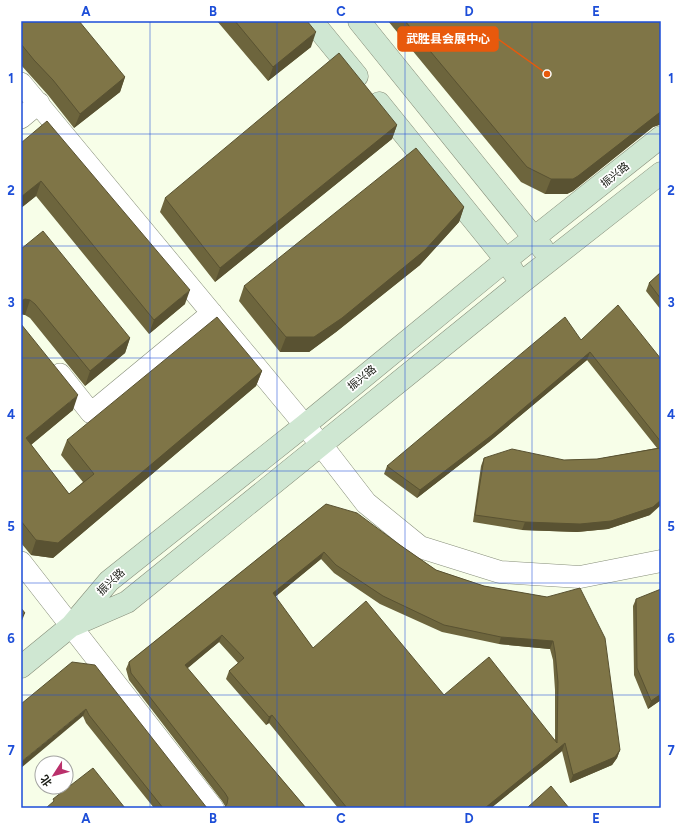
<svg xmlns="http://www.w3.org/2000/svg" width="682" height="829" font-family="Figtree,'Noto Sans SC',sans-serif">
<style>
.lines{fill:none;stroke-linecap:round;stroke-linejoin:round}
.minor-casing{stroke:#878e7a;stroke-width:22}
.tertiary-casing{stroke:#878e7a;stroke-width:23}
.secondary-casing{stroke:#878e7a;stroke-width:23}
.minor{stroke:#fff;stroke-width:21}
.tertiary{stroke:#fff;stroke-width:22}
.secondary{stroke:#cfe7d2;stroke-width:22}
.wall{fill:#6d653d;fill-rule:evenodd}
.shaded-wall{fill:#595232}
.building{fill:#7f7547;stroke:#595232;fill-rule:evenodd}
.grid{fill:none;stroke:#1d4ed8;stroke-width:1;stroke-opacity:0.55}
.labels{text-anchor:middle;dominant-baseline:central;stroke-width:3.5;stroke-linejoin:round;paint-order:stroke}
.street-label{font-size:11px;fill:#191b14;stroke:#fff}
.leader{fill:none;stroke:#e8590c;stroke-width:1.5}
.callout-dot{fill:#e8590c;stroke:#fff;stroke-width:1.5}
.callout{fill:#e8590c;stroke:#e8590c;stroke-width:1.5}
.callout-label{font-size:12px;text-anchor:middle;font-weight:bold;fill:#fff}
.neatline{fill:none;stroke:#1d4ed8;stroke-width:1.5}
.grid-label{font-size:13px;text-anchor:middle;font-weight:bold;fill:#1d4ed8}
</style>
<rect width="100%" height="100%" fill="#f7fee8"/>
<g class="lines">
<g class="minor-casing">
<path id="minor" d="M 21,83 L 322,446
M 21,118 L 39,103
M 60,374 L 91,413 L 212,313
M 21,562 L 213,808"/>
</g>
<g class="tertiary-casing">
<path id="tertiary" d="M 322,446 L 366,503 L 420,547 L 500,572 L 580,577 L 661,561"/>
</g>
<g class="secondary-casing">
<path id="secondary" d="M 312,21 L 357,76
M 359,21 L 543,249
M 379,103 L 506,260 L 514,273
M 74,625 L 127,602 L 521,283 L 661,173
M 21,667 L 71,626 L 109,581 L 305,425 L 506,260 L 661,137"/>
</g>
<use href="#minor" class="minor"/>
<use href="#tertiary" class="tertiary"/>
<use href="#secondary" class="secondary"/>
</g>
<path class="wall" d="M 21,21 L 125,77 L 120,92 L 74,128 L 48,95 L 21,65 Z
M 217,21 L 307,21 L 311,47 L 268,81 Z
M 388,21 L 661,21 L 659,125 L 653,127 L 573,191 L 567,194 L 545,194 L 521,182 Z
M 397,125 L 392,139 L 215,282 L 160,212 L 165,198 Z
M 21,143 L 185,304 L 149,334 L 36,196 L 21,208 Z
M 464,207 L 459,222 L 420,265 L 336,332 L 309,352 L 280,352 L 239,301 L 244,286 Z
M 21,249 L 130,338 L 125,353 L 85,386 L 30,318 L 25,315 L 21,314 Z
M 661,272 L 661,310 L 646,291 L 649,283 Z
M 21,324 L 73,410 L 31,445 L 69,494 L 83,482 L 61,455 L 67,440 L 262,371 L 256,386 L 53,558 L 31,555 L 21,543 Z
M 581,340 L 661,359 L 661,453 L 650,515 L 608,529 L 577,532 L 522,530 L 473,522 L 481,466 L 484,458 L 564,460 L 597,459 L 657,448 L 587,360 L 489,442 L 417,498 L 384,474 L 387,466 Z
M 326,504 L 400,545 L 436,570 L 484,586 L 547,597 L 620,750 L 617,758 L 612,765 L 570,783 L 562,751 L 491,808 L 338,808 L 269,723 L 266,725 L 226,679 L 229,671 L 238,663 L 219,642 L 187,668 L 306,808 L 224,808 L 225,806 L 222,801 L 129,680 L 126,669 L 129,662 ZM 321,559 L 334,573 L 380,604 L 442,632 L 499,644 L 550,649 L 553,660 L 555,690 L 555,740 L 444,695 L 313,648 L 275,597 Z
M 636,599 L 661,700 L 648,709 L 634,675 L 633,606 Z
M 72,662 L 207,808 L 154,808 L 86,723 L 83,716 Z"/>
<path class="shaded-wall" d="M 316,32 L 311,47 L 268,81 L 273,67 Z
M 125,77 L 120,92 L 74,128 L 80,114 Z
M 661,111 L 661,125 L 659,125 L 653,127 L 573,191 L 567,194 L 545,194 L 551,179 Z
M 397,125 L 392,139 L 215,282 L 220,268 Z
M 41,181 L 36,196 L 21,208 L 21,197 Z
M 464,207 L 459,222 L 420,265 L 336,332 L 309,352 L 280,352 L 286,337 Z
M 190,290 L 185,304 L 149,334 L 154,320 Z
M 25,299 L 30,300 L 25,315 L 21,314 L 21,301 Z
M 130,338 L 125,353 L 85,386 L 90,371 Z
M 590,352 L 587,360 L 489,442 L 417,498 L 420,490 Z
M 262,371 L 256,386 L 53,558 L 31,555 L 36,540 Z
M 78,395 L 73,410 L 21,453 L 26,438 Z
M 661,500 L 661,505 L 650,515 L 608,529 L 577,532 L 522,530 L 525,522 Z
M 324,552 L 321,559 L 270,601 L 273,593 Z
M 25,613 L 21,623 L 21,616 Z
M 222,635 L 219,642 L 182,673 L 185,665 Z
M 501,637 L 553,641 L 550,649 L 499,644 Z
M 661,694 L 661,700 L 648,709 L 651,701 Z
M 86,709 L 83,716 L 21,768 L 21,762 Z
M 272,715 L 269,723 L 266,725 L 269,717 Z
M 565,743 L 562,751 L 491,808 L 485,808 Z
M 620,750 L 617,758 L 612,765 L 570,783 L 573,775 Z"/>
<path class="building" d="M 21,21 L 79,21 L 125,77 L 80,114 L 53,80 L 34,60 L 21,44 Z
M 235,21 L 307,21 L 316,32 L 273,67 Z
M 405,21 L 661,21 L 661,111 L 659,113 L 578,176 L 573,179 L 551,179 L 527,167 Z
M 339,53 L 397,125 L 220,268 L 165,198 Z
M 47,121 L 190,290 L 154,320 L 41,181 L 21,197 L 21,143 Z
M 416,148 L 464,207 L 425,250 L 342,318 L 314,337 L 286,337 L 244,286 Z
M 43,231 L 130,338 L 90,371 L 35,304 L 30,300 L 25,299 L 21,301 L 21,249 Z
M 661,272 L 661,299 L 649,283 Z
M 618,305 L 661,359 L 661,442 L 590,352 L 492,435 L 420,490 L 387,466 L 565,317 L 581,340 Z
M 217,317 L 262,371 L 58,543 L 36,540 L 21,521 L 21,324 L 78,395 L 26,438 L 69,494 L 94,474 L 67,440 Z
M 660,448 L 661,454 L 661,500 L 653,507 L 611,521 L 580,524 L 525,522 L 475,515 L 484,458 L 512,449 L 564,460 L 597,459 Z
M 326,504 L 357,513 L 400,545 L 436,570 L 484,586 L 547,597 L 580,588 L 605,638 L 620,750 L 615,757 L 573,775 L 565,743 L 485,808 L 347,808 L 272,715 L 269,717 L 229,671 L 244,658 L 222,635 L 185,665 L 306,808 L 224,808 L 227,804 L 228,798 L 225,793 L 131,673 L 129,662 ZM 324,552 L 336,565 L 383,596 L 444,625 L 501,637 L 553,641 L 555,652 L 558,682 L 557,743 L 489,657 L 444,695 L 366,601 L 313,648 L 273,593 Z
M 661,589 L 661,694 L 651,701 L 637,668 L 636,599 Z
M 21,608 L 25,613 L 21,616 Z
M 72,662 L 95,665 L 207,808 L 163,808 L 89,715 L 86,709 L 21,762 L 21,704 Z
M 93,768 L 125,808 L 46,808 L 54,801 L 53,799 Z
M 551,786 L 569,808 L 527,808 Z"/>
<path class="grid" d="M 150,21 L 150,808M 277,21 L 277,808M 405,21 L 405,808M 532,21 L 532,808M 21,134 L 661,134M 21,246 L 661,246M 21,358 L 661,358M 21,471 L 661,471M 21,583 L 661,583M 21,695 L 661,695"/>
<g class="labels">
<g class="street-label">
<text transform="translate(615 175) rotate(-39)">振兴路</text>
<text transform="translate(362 378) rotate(-39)">振兴路</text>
<text transform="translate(111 582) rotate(-44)">振兴路</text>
</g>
</g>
<path class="leader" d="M547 74L498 39"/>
<circle class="callout-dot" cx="547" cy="74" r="4"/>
<rect class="callout" x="398" y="27" width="100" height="24" rx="4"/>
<g class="callout-label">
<text x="448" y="43">武胜县会展中心</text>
</g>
<rect width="682" height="829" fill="none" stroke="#ffffff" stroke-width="44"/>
<g transform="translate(54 775) rotate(234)"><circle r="19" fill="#ffffff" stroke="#a3a4a1"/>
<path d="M0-3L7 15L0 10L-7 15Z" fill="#ba306b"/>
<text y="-6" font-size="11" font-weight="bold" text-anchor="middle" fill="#191b14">北</text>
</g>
<rect x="22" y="22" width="638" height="785" class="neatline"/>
<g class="grid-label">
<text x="86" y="16">A</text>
<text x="213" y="16">B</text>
<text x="341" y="16">C</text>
<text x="469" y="16">D</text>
<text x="596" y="16">E</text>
<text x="11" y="83">1</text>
<text x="671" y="83">1</text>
<text x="11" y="195">2</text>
<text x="671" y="195">2</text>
<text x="11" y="307">3</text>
<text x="671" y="307">3</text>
<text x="11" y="419">4</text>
<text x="671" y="419">4</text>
<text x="11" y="531">5</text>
<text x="671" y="531">5</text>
<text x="11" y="643">6</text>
<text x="671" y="643">6</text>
<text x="11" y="755">7</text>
<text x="671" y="755">7</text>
<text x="86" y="823">A</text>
<text x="213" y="823">B</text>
<text x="341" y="823">C</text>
<text x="469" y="823">D</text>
<text x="596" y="823">E</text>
</g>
</svg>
